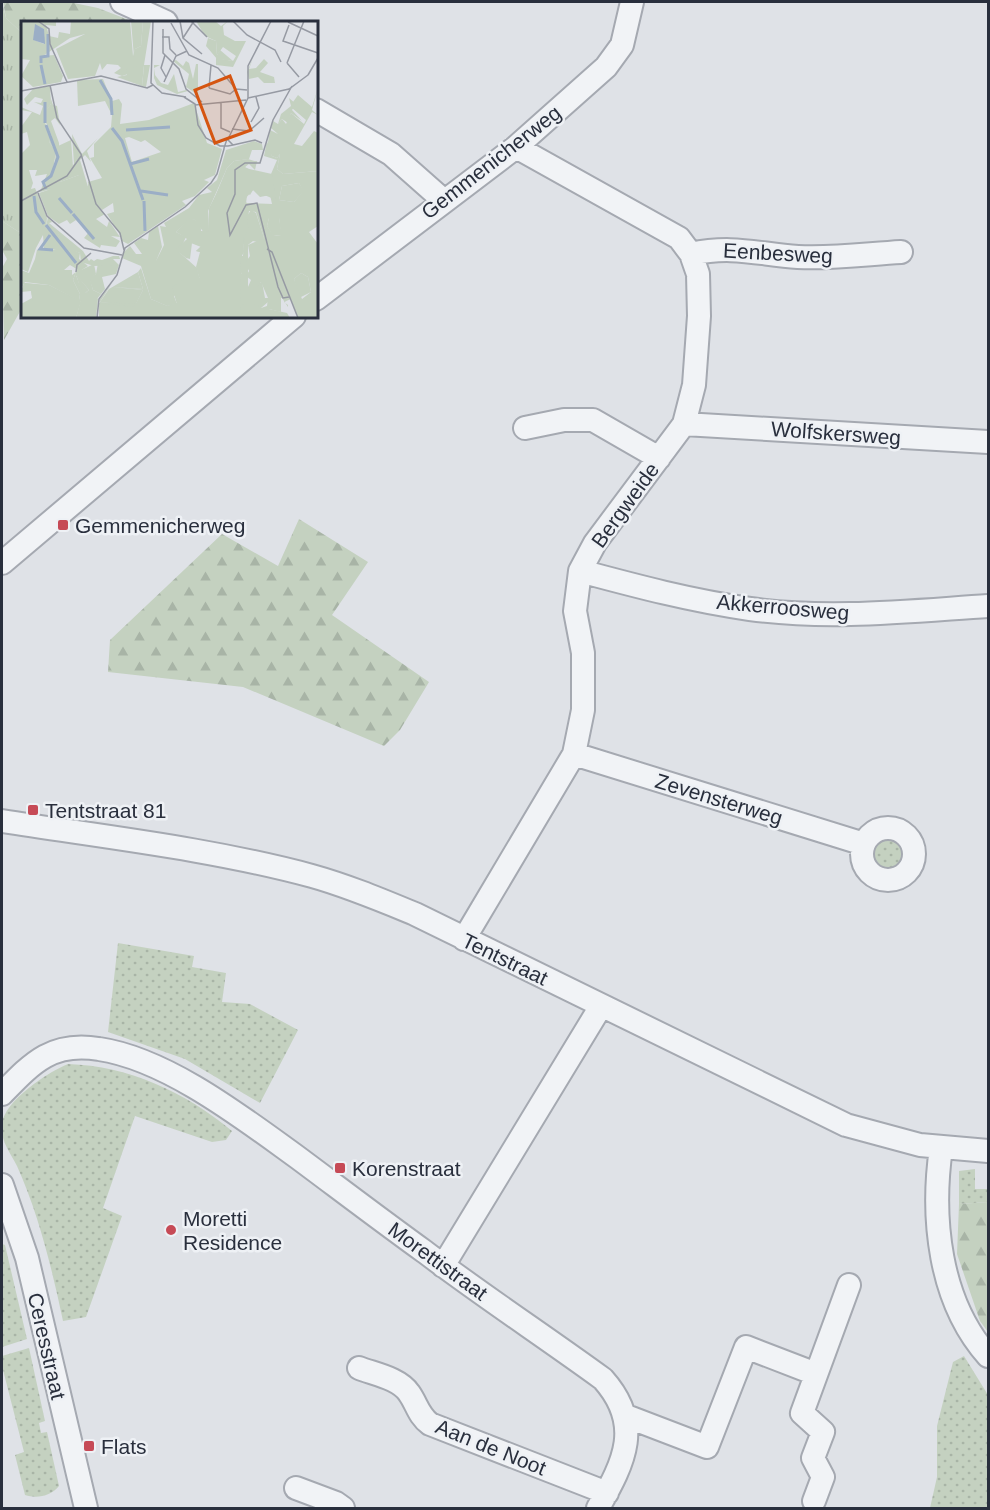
<svg xmlns="http://www.w3.org/2000/svg" width="990" height="1510" font-family="Arial,sans-serif">
<style>
.grass{fill:url(#grass-dots)}
.forest{fill:url(#forest-firs)}
.park{fill:url(#park-tufts)}
.pitch{fill:#c4d1c0}
.lines{fill:none;stroke-linecap:round;stroke-linejoin:round}
.minor-casing{stroke:#a5a9b1;stroke-width:26}
.minor{stroke:#f1f3f6;stroke-width:22}
.poi-dot{fill:#c64a56;stroke:#eef1f5;stroke-width:2}
.labels{text-anchor:middle;dominant-baseline:central;stroke-width:5;stroke-linejoin:round;paint-order:stroke}
.street-label{font-size:21px;fill:#292f3d;stroke:#eef1f5}
.poi-label{font-size:21px;fill:#292f3d;stroke:#eef1f5;text-anchor:start}
.inset-river{fill:none;stroke:#9baec6;stroke-width:3}
.inset-road{fill:none;stroke:#969aa3;stroke-width:1.5}
.view{fill:#d55511;fill-opacity:0.15;stroke:#d55511;stroke-width:3}
.inset-edge{fill:none;stroke:#292f3d;stroke-width:3}
</style>
<defs>
<pattern id="grass-dots" width="8" height="8" patternUnits="userSpaceOnUse" patternTransform="scale(1.5)"><rect width="8" height="8" fill="#c4d1c0"/><path d="M2 2h.1M6 6h.1" fill="none" stroke="#a8b4a6" stroke-width="1.8" stroke-linecap="round"/></pattern>
<pattern id="forest-firs" width="22" height="20" patternUnits="userSpaceOnUse" patternTransform="scale(1.5)"><rect width="22" height="20" fill="#c4d1c0"/><path d="M5 1l3.5 6h-7zM16 11l3.5 6h-7z" fill="#a8b4a6"/></pattern>
<pattern id="park-tufts" width="24" height="20" patternUnits="userSpaceOnUse" patternTransform="scale(1.5)"><rect width="24" height="20" fill="#c4d1c0"/><path d="M3 7l-1-3M5 7V3M7 7l1-3M15 17l-1-3M17 17v-4M19 17l1-3" fill="none" stroke="#a8b4a6"/></pattern>
</defs>
<rect width="100%" height="100%" fill="#dfe2e7"/>
<path class="grass" d="M874 854a14 14 0 1 1 28 0a14 14 0 1 1-28 0Z
M 118,943 L 194,956 L 192,967 L 226,973 L 222,1002 L 250,1004 L 298,1030 L 260,1103 L 185,1059 L 108,1032 Z
M 68,1064 C 129,1066 185,1092 232,1131 L 226,1140 L 212,1142 L 135,1116 L 103,1208 L 122,1216 L 86,1317 L 63,1321 C 52,1269 39,1215 17,1166 C 10,1152 0,1141 2,1124 C 4,1101 48,1072 68,1064 Z
M 975,1169 L 975,1189 L 988,1189 L 988,1202 L 959,1204 L 959,1171 Z
M 2,1244 L 5,1245 L 27,1339 L 2,1347 Z
M 29,1348 L 45,1421 L 39,1423 L 41,1433 L 47,1432 L 59,1486 C 51,1496 37,1499 25,1495 L 15,1455 L 24,1452 L 2,1366 L 2,1356 Z
M 964,1356 L 988,1395 L 988,1508 L 930,1508 L 937,1477 L 937,1426 L 953,1362 Z"/>
<path class="forest" d="M 3,2 L 69,2 L 98,8 L 134,22 L 22,22 L 22,33 L 6,18 Z
M 2,221 L 19,232 L 22,231 L 22,308 L 4,340 L 2,268 L 7,259 L 2,250 Z
M 299,519 L 368,562 L 332,615 L 429,682 L 400,730 L 384,746 L 243,687 L 108,672 L 110,640 L 222,534 L 278,566 Z
M 988,1202 L 988,1332 L 980,1321 L 957,1254 L 959,1204 Z"/>
<path class="park" d="M 2,2 L 6,18 L 22,33 L 22,231 L 19,232 L 2,221 Z"/>
<path class="pitch" d="M 2,139 L 22,152 L 22,205 L 2,192 Z"/>
<g class="lines">
<g class="minor-casing">
<path id="minor" d="M 122,2 L 166,22
M 316,110 L 391,154 L 443,200
M 691,254 C 733,245 757,254 798,257 C 832,259 867,254 901,252
M 316,299 L 516,147 L 606,67 L 622,45 L 632,2
M 684,424 L 988,442
M 525,428 L 564,420 L 593,420 L 659,458
M 2,563 L 294,316
M 580,571 C 636,586 692,601 750,609 C 829,620 910,611 988,606
M 574,754 L 864,844
M 2,821 C 104,837 212,849 312,876 C 348,886 381,900 415,914 L 846,1125 L 920,1145 L 988,1151
M862 854a26 26 0 1 1 52 0a26 26 0 1 1-52 0Z
M 464,939 L 574,754 L 583,710 L 583,653 L 575,611 L 580,571 L 595,543 L 684,424 L 694,385 L 699,316 L 698,274 L 691,254 L 679,238 L 516,147
M 2,1094 C 32,1063 52,1041 99,1049 C 167,1059 243,1118 297,1157 C 340,1189 382,1221 425,1252 C 483,1296 544,1336 603,1379 C 643,1424 625,1461 598,1508
M 941,1148 C 931,1218 939,1301 988,1356
M 2,1185 L 27,1258 L 86,1508
M 443,1266 L 601,1006
M 359,1368 C 374,1374 399,1378 409,1393 C 417,1404 418,1415 430,1424 L 607,1493
M 626,1416 L 707,1447 L 746,1347 L 816,1374
M 296,1488 L 336,1503 L 343,1508
M 814,1501 L 823,1477 L 813,1458 L 823,1432 L 802,1413 L 849,1285"/>
</g>
<use href="#minor" class="minor"/>
</g>
<g class="poi-dot">
<rect x="57" y="519" width="12" height="12" rx="3"/>
<rect x="27" y="804" width="12" height="12" rx="3"/>
<rect x="334" y="1162" width="12" height="12" rx="3"/>
<circle cx="171" cy="1230" r="6"/>
<rect x="83" y="1440" width="12" height="12" rx="3"/>
</g>
<g class="labels">
<g class="street-label">
<text transform="translate(491 162) rotate(-38)">Gemmenicherweg</text>
<text transform="translate(778 253) rotate(3)">Eenbesweg</text>
<text transform="translate(836 433) rotate(4)">Wolfskersweg</text>
<text transform="translate(625 505) rotate(-54)">Bergweide</text>
<text transform="translate(783 607) rotate(5)">Akkerroosweg</text>
<text transform="translate(719 799) rotate(17)">Zevensterweg</text>
<text transform="translate(505 959) rotate(26)">Tentstraat</text>
<text transform="translate(438 1261) rotate(36)">Morettistraat</text>
<text transform="translate(47 1346) rotate(77)">Ceresstraat</text>
<text transform="translate(491 1447) rotate(22)">Aan de Noot</text>
</g>
<g class="poi-label">
<text x="75" y="525">Gemmenicherweg</text>
<text x="45" y="810">Tentstraat 81</text>
<text x="352" y="1168">Korenstraat</text>
<text x="183" y="1218">Moretti<tspan x="183" dy="24">Residence</tspan></text>
<text x="101" y="1446">Flats</text>
</g>
</g>
<g transform="translate(21 21)">
<rect width="297" height="297" fill="#dfe2e7"/>
<path d="M 0,0 L 35,0 L 35,5 L 25,4 L 28,15 L 37,17 L 38,11 L 49,13 L 50,0 L 109,0 L 112,35 L 114,28 L 120,25 L 122,0 L 130,0 L 123,44 L 129,44 L 125,66 L 121,65 L 123,45 L 106,49 L 107,53 L 101,55 L 93,52 L 100,47 L 97,44 L 86,43 L 81,49 L 79,42 L 74,55 L 47,58 L 35,28 L 64,13 L 49,17 L 22,35 L 33,34 L 42,55 L 40,61 L 12,66 L 0,55 L 9,39 L 0,38 ZM 14,4 L 23,8 L 23,23 L 13,19 ZM 175,0 L 194,0 L 200,5 L 207,0 L 202,5 L 203,14 L 214,20 L 225,20 L 212,46 L 195,44 L 195,37 L 212,40 L 215,35 L 202,26 L 196,34 L 195,20 L 184,15 ZM 232,37 L 228,48 L 235,47 L 243,38 L 247,42 L 239,51 L 253,56 L 254,62 L 243,62 L 237,56 L 228,58 L 226,51 ZM 155,39 L 162,45 L 165,40 L 168,42 L 172,58 L 175,43 L 177,43 L 177,74 L 165,66 L 168,53 L 152,40 ZM 133,44 L 139,44 L 133,47 L 134,54 L 140,62 L 147,64 L 153,53 L 157,71 L 165,69 L 167,70 L 156,73 L 136,64 L 133,57 ZM 82,58 L 91,80 L 98,78 L 101,83 L 99,103 L 128,99 L 173,82 L 186,122 L 201,128 L 194,154 L 183,159 L 188,161 L 174,175 L 161,180 L 165,184 L 107,223 L 101,220 L 100,215 L 86,193 L 93,191 L 92,182 L 81,189 L 75,183 L 84,193 L 75,198 L 86,206 L 88,200 L 99,216 L 90,215 L 99,220 L 95,226 L 80,224 L 79,227 L 63,217 L 68,211 L 55,199 L 49,203 L 46,199 L 38,203 L 27,195 L 18,172 L 30,168 L 19,171 L 26,153 L 14,155 L 16,149 L 8,149 L 12,162 L 10,168 L 14,167 L 26,197 L 25,207 L 36,211 L 46,226 L 59,232 L 58,238 L 67,245 L 59,250 L 49,244 L 43,249 L 51,249 L 51,254 L 55,251 L 52,259 L 59,273 L 58,280 L 28,264 L 4,261 L 0,268 L 0,249 L 8,252 L 14,238 L 16,229 L 35,229 L 23,227 L 22,214 L 15,227 L 7,251 L 0,248 L 0,133 L 9,124 L 6,111 L 0,113 L 0,106 L 11,91 L 0,89 L 0,86 L 19,94 L 22,85 L 13,81 L 20,82 L 22,78 L 14,76 L 6,84 L 3,78 L 12,68 L 29,65 L 30,83 L 21,96 L 31,116 L 28,121 L 35,130 L 32,149 L 38,142 L 37,125 L 50,119 L 52,146 L 39,161 L 58,154 L 67,166 L 67,161 L 81,157 L 69,137 L 73,136 L 73,123 L 90,106 L 91,94 L 84,80 L 57,85 L 56,59 ZM 108,116 L 120,121 L 124,119 L 140,131 L 111,141 L 104,117 ZM 297,67 L 291,89 L 297,94 L 291,91 L 273,123 L 281,125 L 293,110 L 297,112 L 297,150 L 262,153 L 256,148 L 259,133 L 256,137 L 251,135 L 246,127 L 249,109 L 257,113 L 250,107 L 252,100 L 257,103 L 261,98 L 265,103 L 270,92 L 283,103 L 285,99 L 271,87 L 272,81 L 277,74 L 291,86 ZM 233,120 L 241,123 L 242,129 L 231,129 L 228,138 L 213,140 L 206,147 L 187,190 L 188,211 L 183,212 L 174,199 L 168,198 L 155,211 L 165,216 L 158,231 L 176,247 L 179,259 L 153,275 L 156,283 L 146,285 L 130,278 L 120,245 L 101,237 L 102,232 L 109,225 L 115,233 L 121,233 L 113,222 L 120,217 L 127,219 L 128,211 L 137,205 L 141,226 L 135,240 L 143,224 L 139,205 L 145,206 L 143,202 L 168,187 L 178,174 L 191,171 L 186,167 L 196,159 L 205,129 ZM 278,162 L 283,170 L 273,181 L 258,179 L 261,165 ZM 230,189 L 235,192 L 243,217 L 240,222 L 232,220 L 227,224 L 227,266 L 241,261 L 244,277 L 260,277 L 260,291 L 248,288 L 247,281 L 240,287 L 220,284 L 221,253 L 207,233 L 222,235 L 224,198 ZM 248,197 L 258,197 L 261,214 L 252,215 L 246,205 ZM 77,242 L 98,244 L 95,253 L 81,256 L 84,268 L 80,273 L 72,269 L 68,257 L 75,253 ZM 117,251 L 122,268 L 92,266 L 122,269 L 114,285 L 79,281 L 88,268 ZM 280,252 L 287,256 L 290,271 L 278,277 L 273,258 ZM 55,253 L 68,269 L 64,272 L 69,270 L 77,278 L 75,297 L 55,297 L 61,274 Z" fill="#c4d1c0" fill-rule="evenodd"/>
<path d="M 110,0 L 122,0 L 120,25 L 114,28 L 113,36 ZM 187,17 L 195,20 L 196,34 L 199,29 L 212,40 L 196,38 L 185,25 ZM 123,44 L 121,65 L 96,56 L 106,54 L 105,48 ZM 29,75 L 32,84 L 36,85 L 39,104 L 34,97 L 30,100 L 38,122 L 38,144 L 33,149 L 35,130 L 28,121 L 31,116 L 26,103 L 19,97 L 30,83 ZM 51,113 L 61,133 L 77,117 L 66,130 L 70,141 L 64,134 L 59,139 L 67,166 L 58,166 L 58,154 L 39,161 L 53,143 ZM 246,120 L 251,135 L 256,137 L 259,133 L 256,148 L 262,153 L 297,150 L 297,205 L 288,211 L 297,223 L 297,297 L 277,297 L 270,278 L 263,281 L 267,284 L 267,286 L 261,277 L 255,277 L 248,279 L 248,288 L 266,292 L 269,297 L 78,297 L 79,278 L 91,262 L 79,281 L 115,283 L 122,269 L 92,266 L 122,268 L 117,251 L 120,247 L 130,278 L 146,285 L 156,283 L 151,266 L 166,258 L 179,259 L 175,246 L 179,231 L 175,230 L 180,225 L 171,222 L 169,238 L 165,237 L 155,229 L 166,221 L 166,216 L 155,211 L 168,197 L 179,201 L 180,210 L 187,211 L 188,187 L 212,141 L 236,140 L 234,149 L 228,143 L 224,146 L 237,153 L 250,153 L 256,139 L 243,135 ZM 278,162 L 282,170 L 273,181 L 258,179 L 261,165 ZM 220,167 L 229,174 L 232,169 L 239,176 L 249,174 L 251,183 L 225,182 L 226,175 ZM 228,190 L 235,191 L 243,217 L 227,224 L 229,235 L 224,242 L 228,250 L 225,255 L 230,259 L 227,266 L 235,267 L 240,261 L 247,277 L 246,285 L 240,287 L 235,283 L 221,284 L 221,253 L 219,249 L 214,252 L 207,234 L 216,215 L 219,248 ZM 248,197 L 258,197 L 260,214 L 253,215 L 246,205 ZM 280,252 L 287,256 L 290,271 L 281,278 L 273,258 ZM 73,243 L 75,253 L 69,258 L 72,269 L 80,273 L 76,278 L 69,271 L 64,272 L 68,269 L 55,254 L 62,273 L 55,297 L 0,297 L 0,283 L 11,277 L 10,270 L 0,271 L 3,262 L 28,264 L 58,279 L 59,273 L 52,259 L 55,251 L 57,247 L 60,249 Z" fill="#c4d1c0" fill-rule="evenodd"/>
<path d="M 227,138 L 237,141 L 225,142 L 224,147 L 251,153 L 255,179 L 232,169 L 224,178 L 226,183 L 233,182 L 238,190 L 227,190 L 225,193 L 228,209 L 222,216 L 223,231 L 219,238 L 220,291 L 196,289 L 174,297 L 78,297 L 78,282 L 113,286 L 123,268 L 128,278 L 146,285 L 156,282 L 151,266 L 162,259 L 179,257 L 179,231 L 175,230 L 180,226 L 170,222 L 168,237 L 158,231 L 155,228 L 166,218 L 156,211 L 168,197 L 179,201 L 180,210 L 188,211 L 188,190 L 206,147 L 213,140 ZM 4,262 L 29,265 L 57,280 L 54,297 L 0,297 L 0,283 L 12,280 L 10,270 L 0,270 Z" fill="#c4d1c0"/>
<path d="M 268,77 L 275,83 L 271,89 L 281,100 L 270,92 L 267,102 L 261,98 L 257,103 L 260,93 L 270,85 ZM 27,196 L 31,201 L 28,202 L 62,230 L 68,240 L 70,238 L 73,240 L 76,238 L 81,239 L 92,235 L 98,235 L 99,238 L 92,238 L 98,244 L 73,245 L 60,241 L 59,232 L 45,227 L 37,213 L 25,206 Z" fill="#c4d1c0"/>
<path d="M 14,3 L 23,8 L 24,23 L 12,19 Z" fill="#9baec6"/>
<path class="inset-river" d="M 20,42 L 20,36 L 27,35 L 27,13M 20,44 L 24,63M 79,59 L 90,78 L 91,94M 24,81 L 24,102M 25,104 L 37,136 L 30,155 L 22,161 L 25,168M 91,107 L 101,120 L 122,179M 105,109 L 149,106M 109,143 L 128,138M 120,170 L 147,174M 13,175 L 15,191 L 23,203M 38,177 L 51,192M 123,180 L 124,210M 52,193 L 73,218M 25,204 L 55,242M 29,214 L 19,228 L 32,229"/>
<path class="inset-road" d="M 17,0 L 28,8 L 29,23 L 46,61M 132,0 L 130,62 L 141,72 L 165,76M 159,0 L 162,17 L 181,33M 170,0 L 186,16M 212,0 L 226,14 L 254,29 L 260,41M 267,1 L 297,15M 150,2 L 168,34 L 197,47 L 215,68 L 226,69M 268,4 L 262,20 L 297,32M 142,8 L 142,32 L 158,48 L 165,68 L 181,81M 141,16 L 148,16 L 149,28 L 155,34M 162,17 L 173,0M 144,34 L 140,47 L 145,56M 266,42 L 283,0M 266,42 L 278,56M 287,54 L 297,37M 143,61 L 155,35 L 166,30M 29,64 L 36,97 L 60,133 L 75,183 L 99,212 L 103,229M 188,67 L 209,73 L 215,68M 188,67 L 190,44M 0,70 L 80,55 L 126,67 L 132,64 L 126,67M 227,77 L 268,68 L 287,54M 200,82 L 200,107 L 209,111M 174,84 L 225,79M 230,101 L 238,87 L 235,76M 211,108 L 228,110 L 243,97M 207,118 L 227,77 L 227,45 L 250,0M 212,124 L 234,119 L 241,122M 17,172 L 26,195 L 63,227 L 101,234M 0,180 L 46,155 L 60,135M 246,228 L 251,231 L 277,297M 55,251 L 56,244 L 70,232M 268,276 L 262,277 L 257,266 L 236,182 L 225,184 L 209,214 L 206,192 L 214,173 L 214,149 L 224,142 L 239,142 L 252,99 L 271,65M 76,297 L 78,278 L 96,254 L 104,227 L 164,186 L 190,162 L 196,153 L 201,135 L 203,128 L 203,127 L 206,118 L 212,124 L 207,125 L 199,125 L 185,117 L 177,104 L 174,83 L 163,76"/>
<path class="view" d="M 209,55 L 230,109 L 194,122 L 174,69 Z"/>
<rect width="297" height="297" class="inset-edge"/>
</g>
<rect width="990" height="1510" fill="none" stroke="#292f3d" stroke-width="6"/>
</svg>
